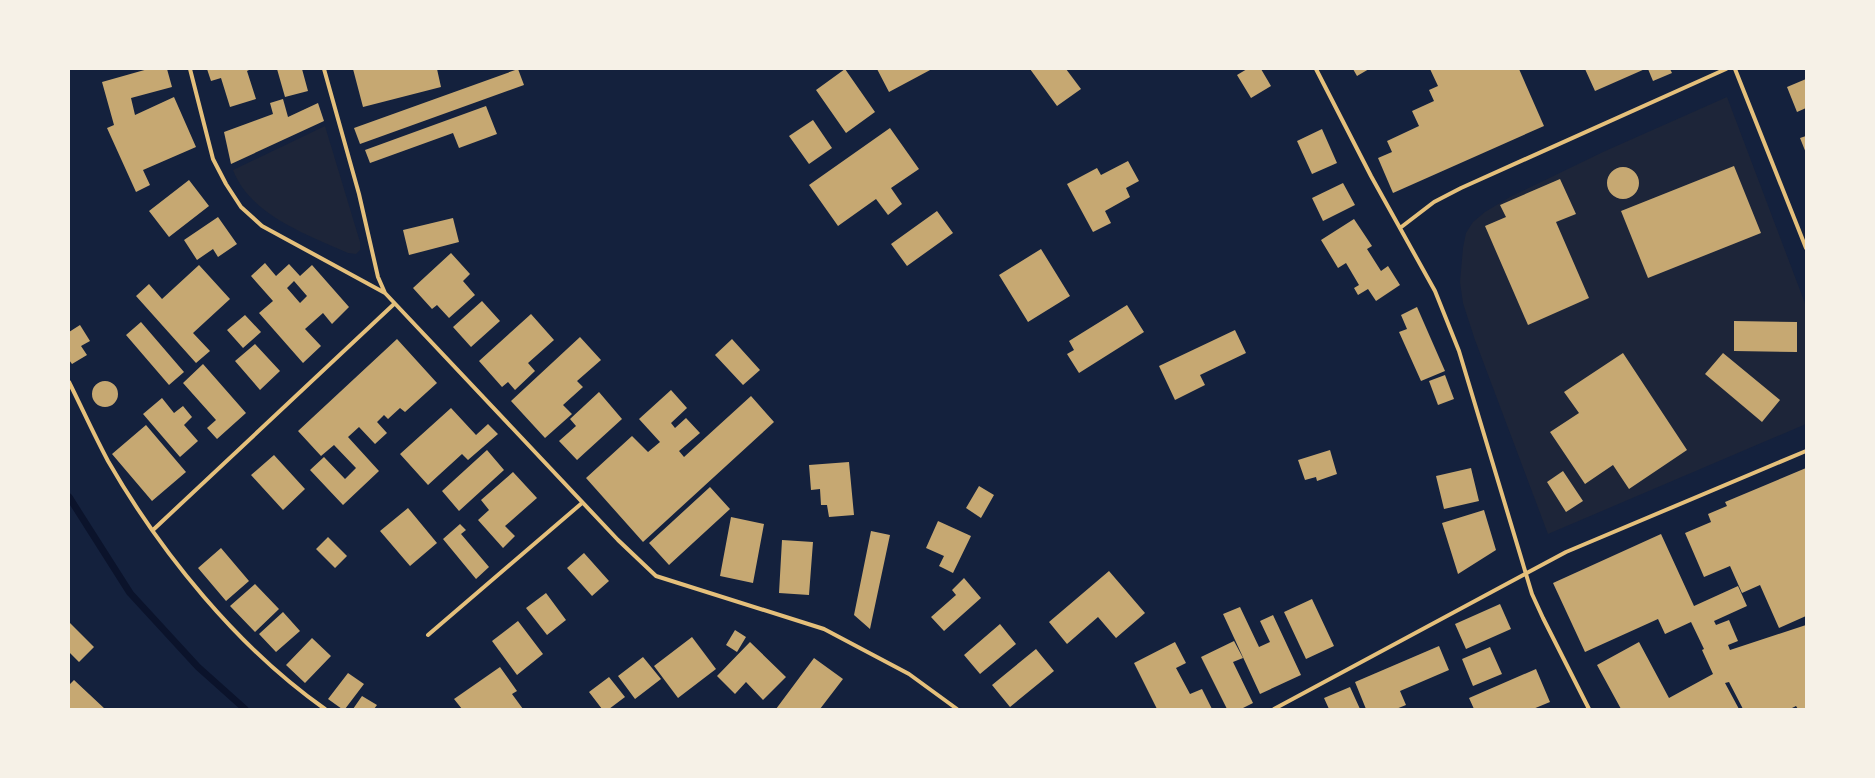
<svg xmlns="http://www.w3.org/2000/svg" width="1875" height="778" font-family="Manrope,sans-serif">
<style>
.green{fill:#1d2539}
.lines{fill:none;stroke-linecap:round;stroke-linejoin:round}
.stream{stroke:#0b132b;stroke-width:7}
.building{fill:#c6a872;fill-rule:evenodd}
.minor{stroke:#e5c07b;stroke-width:4}
</style>
<rect width="100%" height="100%" fill="#14213d"/>
<path class="green" d="M 1727,97 L 1806,306 L 1806,424 L 1548,534 L 1475,340 L 1463,303 L 1460,282 L 1463,248 L 1466,233 L 1473,222 L 1485,212 L 1510,197 L 1603,152 Z
M 325,126 L 360,242 L 360,250 L 356,254 L 348,253 C 308,235 250,215 233,170 Z"/>
<g class="lines">
<path class="stream" d="M 69,497 L 130,593 L 198,667 L 245,709"/>
</g>
<path class="building" d="M 148,69 L 167,69 L 172,87 L 131,98 L 135,115 L 174,97 L 196,147 L 143,170 L 150,185 L 136,192 L 107,128 L 114,125 L 102,82 Z
M 207,69 L 251,69 L 247,71 L 256,99 L 230,107 L 221,78 L 211,81 Z
M 277,69 L 302,69 L 308,91 L 285,97 Z
M 353,69 L 437,69 L 441,87 L 363,107 Z
M 518,69 L 524,85 L 360,144 L 354,128 Z
M 845,69 L 875,112 L 846,133 L 816,90 Z
M 877,69 L 932,69 L 889,92 Z
M 1030,69 L 1066,69 L 1081,89 L 1057,106 Z
M 1247,69 L 1261,69 L 1271,86 L 1251,98 L 1237,75 Z
M 1353,69 L 1369,69 L 1357,76 Z
M 1430,69 L 1519,69 L 1544,126 L 1393,193 L 1378,158 L 1392,152 L 1387,141 L 1419,126 L 1412,111 L 1434,101 L 1429,90 L 1438,86 Z
M 1585,69 L 1645,69 L 1595,91 Z
M 1648,69 L 1670,69 L 1672,73 L 1653,81 Z
M 1806,79 L 1806,108 L 1797,112 L 1787,87 Z
M 283,99 L 288,117 L 318,103 L 324,121 L 231,164 L 224,132 L 273,114 L 270,103 Z
M 486,106 L 497,134 L 459,148 L 453,133 L 370,163 L 365,150 Z
M 813,120 L 832,148 L 809,164 L 789,136 Z
M 890,128 L 919,169 L 891,188 L 902,204 L 888,215 L 876,199 L 838,226 L 809,185 Z
M 1322,129 L 1337,163 L 1312,174 L 1297,141 Z
M 1806,136 L 1806,153 L 1800,138 Z
M 1128,161 L 1139,181 L 1126,188 L 1130,197 L 1105,211 L 1111,223 L 1093,232 L 1067,184 L 1097,168 L 1101,175 Z
M 1734,166 L 1761,233 L 1648,278 L 1621,211 Z
M1607 183a16 16 0 1 1 32 0a16 16 0 1 1-32 0Z
M 1560,179 L 1576,214 L 1556,222 L 1589,298 L 1528,325 L 1485,226 L 1506,217 L 1500,205 Z
M 189,180 L 209,206 L 169,237 L 149,211 Z
M 1343,183 L 1355,205 L 1323,221 L 1312,198 Z
M 937,211 L 953,233 L 907,266 L 891,244 Z
M 218,217 L 237,244 L 218,257 L 213,249 L 197,260 L 184,240 Z
M 453,218 L 459,242 L 409,255 L 403,230 Z
M 1354,219 L 1372,246 L 1367,249 L 1381,271 L 1388,266 L 1400,285 L 1376,301 L 1368,289 L 1358,295 L 1354,288 L 1359,285 L 1346,263 L 1338,268 L 1321,240 Z
M 1041,249 L 1070,296 L 1028,322 L 999,275 Z
M 451,253 L 470,274 L 463,281 L 475,295 L 449,318 L 437,305 L 432,309 L 413,288 Z
M 265,263 L 276,276 L 289,264 L 300,276 L 312,265 L 349,307 L 332,324 L 323,313 L 305,329 L 321,346 L 303,363 L 259,313 L 273,301 L 251,276 ZM 294,281 L 307,296 L 300,303 L 287,288 Z
M 199,265 L 230,299 L 193,333 L 210,351 L 196,363 L 136,296 L 149,284 L 162,299 Z
M 482,301 L 500,321 L 471,347 L 453,327 Z
M 1127,305 L 1144,332 L 1079,373 L 1067,354 L 1074,350 L 1069,341 Z
M 1417,307 L 1445,371 L 1421,381 L 1399,332 L 1407,329 L 1401,315 Z
M 531,314 L 554,340 L 528,363 L 535,371 L 515,390 L 508,382 L 502,387 L 479,361 Z
M 245,315 L 261,332 L 243,348 L 227,330 Z
M 1734,321 L 1797,322 L 1797,352 L 1734,351 Z
M 141,322 L 184,372 L 169,385 L 126,335 Z
M 80,325 L 90,341 L 81,346 L 87,355 L 72,364 L 69,360 L 69,332 Z
M 1235,330 L 1246,353 L 1200,375 L 1205,385 L 1175,400 L 1159,366 Z
M 580,337 L 601,360 L 577,381 L 583,387 L 563,405 L 572,414 L 545,438 L 511,401 Z
M 397,339 L 437,383 L 405,412 L 400,408 L 388,419 L 384,415 L 377,422 L 387,433 L 375,444 L 359,427 L 348,437 L 379,471 L 343,505 L 310,470 L 324,457 L 345,479 L 356,468 L 334,445 L 321,456 L 298,431 Z
M 732,339 L 760,370 L 743,385 L 715,355 Z
M 255,344 L 280,371 L 260,390 L 235,361 Z
M 1623,353 L 1687,450 L 1629,489 L 1613,465 L 1585,484 L 1550,432 L 1579,413 L 1564,392 Z
M 1723,353 L 1780,400 L 1762,422 L 1705,374 Z
M 203,364 L 246,413 L 217,439 L 207,428 L 216,420 L 183,383 Z
M 1445,375 L 1454,399 L 1438,405 L 1429,381 Z
M92 394a13 13 0 1 1 26 0a13 13 0 1 1-26 0Z
M 671,390 L 687,408 L 671,423 L 675,428 L 686,418 L 700,433 L 679,451 L 684,457 L 751,396 L 774,422 L 643,542 L 586,478 L 632,436 L 648,452 L 660,442 L 639,419 Z
M 599,392 L 622,419 L 577,460 L 559,441 L 576,426 L 570,419 Z
M 162,398 L 174,413 L 183,406 L 192,417 L 184,425 L 198,441 L 180,457 L 143,414 Z
M 451,408 L 476,435 L 488,424 L 498,434 L 468,460 L 462,454 L 428,485 L 400,454 Z
M 146,425 L 186,472 L 152,501 L 112,454 Z
M 487,450 L 504,470 L 459,511 L 442,491 Z
M 1330,450 L 1337,474 L 1317,481 L 1316,477 L 1305,480 L 1298,460 Z
M 274,455 L 305,489 L 283,510 L 251,475 Z
M 849,462 L 854,515 L 829,517 L 827,505 L 821,505 L 820,489 L 811,490 L 809,465 Z
M 1471,468 L 1479,501 L 1444,509 L 1436,476 Z
M 1806,468 L 1806,616 L 1779,628 L 1760,585 L 1742,593 L 1730,566 L 1704,577 L 1685,533 L 1711,522 L 1708,514 L 1727,506 L 1725,502 Z
M 1563,471 L 1583,501 L 1566,512 L 1547,482 Z
M 513,472 L 537,498 L 505,526 L 515,536 L 503,548 L 478,520 L 489,510 L 481,500 Z
M 979,486 L 994,495 L 981,518 L 966,508 Z
M 710,487 L 730,509 L 669,565 L 649,543 Z
M 408,508 L 437,543 L 410,566 L 380,531 Z
M 1484,510 L 1496,550 L 1458,574 L 1442,523 Z
M 731,517 L 764,524 L 753,583 L 720,576 Z
M 938,521 L 971,536 L 953,573 L 939,566 L 944,556 L 926,548 Z
M 460,524 L 466,530 L 461,534 L 489,567 L 476,579 L 443,539 Z
M 871,531 L 890,535 L 870,629 L 854,615 Z
M 1661,534 L 1694,606 L 1738,586 L 1747,606 L 1714,621 L 1716,625 L 1729,620 L 1738,641 L 1728,645 L 1730,650 L 1806,625 L 1806,709 L 1798,709 L 1796,706 L 1790,709 L 1743,709 L 1729,682 L 1725,683 L 1739,709 L 1621,709 L 1597,665 L 1639,642 L 1669,698 L 1713,674 L 1702,650 L 1704,649 L 1691,622 L 1665,634 L 1658,619 L 1585,652 L 1553,583 Z
M 328,537 L 347,556 L 335,568 L 316,549 Z
M 782,540 L 813,542 L 809,595 L 779,593 Z
M 221,548 L 249,581 L 226,601 L 198,568 Z
M 584,553 L 609,581 L 592,596 L 567,568 Z
M 1109,571 L 1145,613 L 1116,638 L 1098,617 L 1067,644 L 1049,622 Z
M 964,578 L 981,598 L 944,631 L 931,617 L 956,595 L 952,590 Z
M 255,584 L 279,609 L 255,632 L 230,606 Z
M 546,593 L 566,620 L 547,635 L 526,608 Z
M 1312,599 L 1334,646 L 1306,659 L 1284,612 Z
M 1500,604 L 1511,629 L 1466,649 L 1455,624 Z
M 1240,607 L 1259,647 L 1270,642 L 1260,621 L 1273,615 L 1301,675 L 1260,694 L 1223,614 Z
M 283,612 L 300,631 L 276,652 L 259,634 Z
M 518,621 L 543,654 L 517,675 L 492,641 Z
M 69,622 L 94,647 L 79,662 L 69,652 Z
M 1000,624 L 1016,644 L 980,674 L 964,655 Z
M 735,630 L 746,637 L 737,652 L 726,645 Z
M 692,637 L 716,669 L 678,698 L 654,666 Z
M 312,638 L 331,656 L 305,683 L 286,665 Z
M 1234,641 L 1243,658 L 1233,662 L 1253,703 L 1241,709 L 1227,709 L 1201,657 Z
M 750,642 L 786,677 L 763,700 L 746,682 L 735,694 L 717,676 Z
M 1175,642 L 1186,663 L 1176,668 L 1190,694 L 1202,689 L 1212,709 L 1157,709 L 1134,663 Z
M 1439,646 L 1449,670 L 1400,691 L 1406,705 L 1396,709 L 1366,709 L 1355,682 Z
M 1490,647 L 1502,674 L 1473,686 L 1462,659 Z
M 1036,649 L 1054,671 L 1010,707 L 992,685 Z
M 643,657 L 661,679 L 635,699 L 618,676 Z
M 814,658 L 843,679 L 820,709 L 776,709 Z
M 500,667 L 517,691 L 512,694 L 523,709 L 462,709 L 454,699 Z
M 1536,669 L 1550,702 L 1533,709 L 1474,709 L 1469,698 Z
M 348,673 L 364,684 L 345,709 L 342,709 L 328,699 Z
M 609,677 L 625,697 L 609,709 L 602,709 L 589,692 Z
M 74,680 L 105,709 L 69,709 L 69,685 Z
M 1350,687 L 1360,709 L 1329,709 L 1324,698 Z
M 362,696 L 377,705 L 374,709 L 353,709 Z"/>
<g class="lines">
<path class="minor" d="M 190,69 L 213,159 L 226,184 L 241,207 L 262,226 L 385,293
M 324,69 L 359,194 L 378,277 L 385,293 L 618,540 L 656,576 L 824,629 L 909,674 L 957,709
M 1316,69 L 1371,176 L 1435,291 L 1459,351 L 1532,594 L 1543,618 L 1589,709
M 1735,69 L 1806,248
M 1400,228 L 1434,202 L 1461,188 L 1726,69
M 69,382 C 82,408 94,435 108,461 C 161,553 238,648 325,709
M 153,530 L 394,304
M 428,635 L 582,503
M 1274,709 L 1566,552 L 1806,451"/>
</g>
<rect width="1875" height="778" fill="none" stroke="#f6f1e7" stroke-width="140"/>
</svg>
